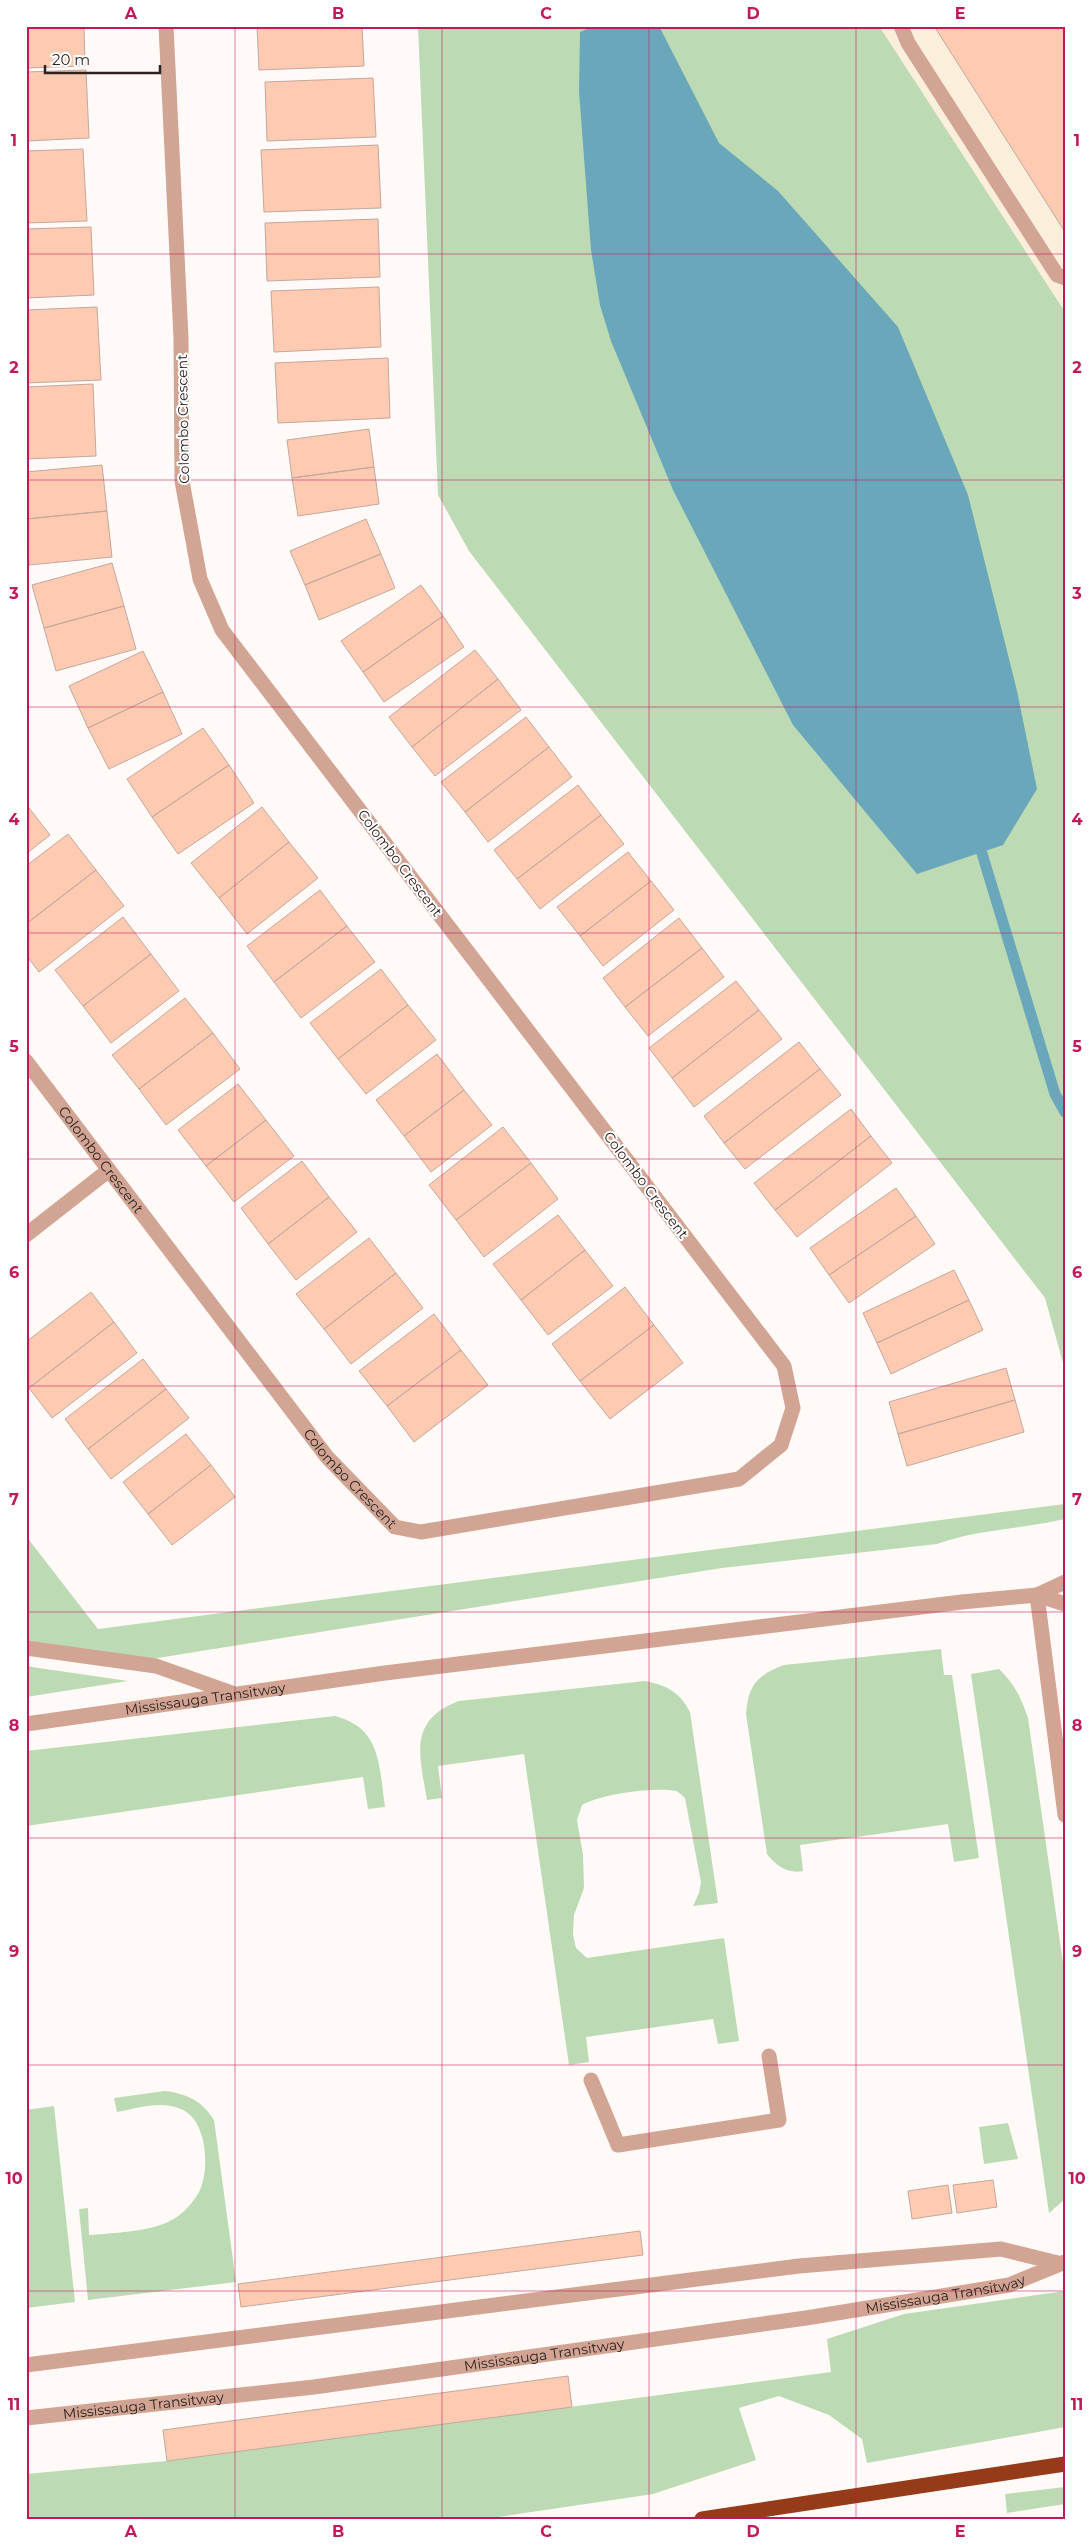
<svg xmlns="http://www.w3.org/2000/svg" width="1091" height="2545" font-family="Montserrat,sans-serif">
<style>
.commercial{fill:#fbefdb}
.green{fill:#bcdab3}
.water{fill:#6aa7bb}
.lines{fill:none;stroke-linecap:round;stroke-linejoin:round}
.stream{stroke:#6aa7bb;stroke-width:11}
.building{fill:#ffcab2;stroke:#c2a89c}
.lane{stroke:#d1a494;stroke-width:15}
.street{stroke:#d1a494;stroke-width:15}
.highway{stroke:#953b19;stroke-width:15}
.grid{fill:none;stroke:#c2185b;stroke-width:1;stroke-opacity:0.55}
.labels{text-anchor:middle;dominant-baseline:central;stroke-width:4;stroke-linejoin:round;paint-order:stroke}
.street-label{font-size:14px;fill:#2e231f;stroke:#fff}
.neatline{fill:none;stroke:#c2185b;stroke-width:2}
.grid-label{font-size:16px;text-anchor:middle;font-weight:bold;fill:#c2185b}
</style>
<rect width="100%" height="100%" fill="#fff9f7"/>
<path class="commercial" d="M 857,26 L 1065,26 L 1065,344 Z"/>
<path class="green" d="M 418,26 L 879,26 L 1065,312 L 1065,1370 L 1045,1298 L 469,551 L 438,495 Z
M 1065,1504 L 1065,1519 C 1022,1529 978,1529 937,1544 L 722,1568 L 145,1660 L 26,1644 L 26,1536 L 98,1629 Z
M 941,1649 L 944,1675 L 952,1675 L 979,1858 L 954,1862 L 948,1824 L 800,1845 L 803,1871 C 788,1874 776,1866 767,1854 L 746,1714 C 748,1685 757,1675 784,1665 Z
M 26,1665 L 32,1667 L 128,1681 L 26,1697 Z
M 999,1669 C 1014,1683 1021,1698 1028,1718 L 1065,1977 L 1065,2199 L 1049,2213 L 971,1674 Z
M 645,1681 C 666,1685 680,1692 690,1712 L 718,1903 L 693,1906 L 699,1893 L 701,1882 L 685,1798 C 683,1796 679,1792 676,1791 C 653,1787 602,1794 582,1805 L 577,1820 L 583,1855 L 584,1888 L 574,1915 L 573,1935 L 576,1948 L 587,1958 L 724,1938 L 739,2041 L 718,2044 L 713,2019 L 586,2037 L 589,2062 L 569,2065 L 524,1754 L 438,1766 L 442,1798 L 427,1800 C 420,1757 407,1720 459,1701 Z
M 335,1716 C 382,1728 379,1767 385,1807 L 368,1809 L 363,1777 L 26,1826 L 26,1751 Z
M 165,2091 C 188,2094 202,2101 214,2120 L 236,2282 L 88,2300 L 79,2209 L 88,2208 L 89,2235 C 113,2233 146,2232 168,2222 C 181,2216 193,2204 200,2190 C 210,2167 207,2120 181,2109 C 161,2100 137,2108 117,2112 L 114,2098 Z
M 54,2106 L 75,2302 L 26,2308 L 26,2110 Z
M 1008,2123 L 1018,2159 L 984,2164 L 979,2127 Z
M 1065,2291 L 1065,2427 L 867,2463 L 862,2439 L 829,2415 L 779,2396 L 739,2408 L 756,2460 L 653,2494 L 485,2519 L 26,2519 L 26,2474 L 167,2461 L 831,2372 L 827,2339 L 904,2314 Z
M 1065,2487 L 1065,2504 L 1007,2513 L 1005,2494 Z"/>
<path class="water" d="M 593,26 L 659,26 L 719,143 L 778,191 L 898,327 L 968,495 L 1017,691 L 1037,789 L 1003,845 L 917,874 L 793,725 L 673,490 L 611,341 L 600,305 L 591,250 L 579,91 L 580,32 Z"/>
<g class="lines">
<path class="stream" d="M 977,837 L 1055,1094 L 1065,1112"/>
</g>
<path class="building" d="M 26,26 L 84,26 L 85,66 L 26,68 Z
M 257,26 L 362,26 L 364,66 L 259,70 Z
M 934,26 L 1065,26 L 1065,232 Z
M 86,70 L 89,138 L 26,141 L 26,72 Z
M 373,78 L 376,137 L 267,141 L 265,82 Z
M 378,145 L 381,208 L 264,212 L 261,150 Z
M 83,149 L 87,221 L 26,223 L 26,151 Z
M 378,219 L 380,277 L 267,281 L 265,223 Z
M 91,227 L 94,295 L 26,298 L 26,229 Z
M 379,287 L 381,347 L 274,352 L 271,291 Z
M 97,307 L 101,380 L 26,383 L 26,310 Z
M 388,358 L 390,418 L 278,423 L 275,363 Z
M 93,384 L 96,456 L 26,459 L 26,387 Z
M 369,429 L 374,467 L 292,478 L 287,440 Z
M 102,465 L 107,511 L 26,519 L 26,472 Z
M 374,467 L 379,504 L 298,516 L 292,478 Z
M 107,511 L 112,557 L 29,565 L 26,519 Z
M 366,519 L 381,554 L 305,585 L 290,551 Z
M 381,554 L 395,588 L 319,620 L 305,585 Z
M 112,563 L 124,606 L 44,628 L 32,585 Z
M 421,585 L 443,616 L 363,672 L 341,641 Z
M 124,606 L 136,649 L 56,671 L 44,628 Z
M 443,616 L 464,647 L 384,702 L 363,672 Z
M 475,650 L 498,679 L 412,747 L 389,717 Z
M 143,651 L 163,692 L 88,728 L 69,686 Z
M 498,679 L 521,710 L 435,776 L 412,747 Z
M 163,692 L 182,734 L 109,769 L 88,728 Z
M 526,717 L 549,747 L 465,812 L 441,782 Z
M 203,728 L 229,765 L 152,817 L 127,779 Z
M 549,747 L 572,777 L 488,842 L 465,812 Z
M 229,765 L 254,803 L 178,854 L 152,817 Z
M 578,785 L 601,815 L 517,879 L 494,850 Z
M 26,804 L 50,835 L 26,854 Z
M 262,807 L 289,842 L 219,898 L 191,863 Z
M 601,815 L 624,844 L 540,909 L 517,879 Z
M 68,834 L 96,870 L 26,924 L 26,866 Z
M 289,842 L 318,878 L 247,934 L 219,898 Z
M 628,852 L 651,881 L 580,936 L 557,907 Z
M 96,870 L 124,906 L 39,972 L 26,955 L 26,924 Z
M 651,881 L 674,910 L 603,966 L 580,936 Z
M 320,890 L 347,926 L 274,982 L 247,946 Z
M 123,917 L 151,954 L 83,1006 L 55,970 Z
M 679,918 L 702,948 L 625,1007 L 603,978 Z
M 347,926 L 375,962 L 301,1018 L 274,982 Z
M 702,948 L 724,977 L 648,1036 L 625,1007 Z
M 151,954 L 179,991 L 111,1043 L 83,1006 Z
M 381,969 L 408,1005 L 338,1059 L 310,1023 Z
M 736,981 L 759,1010 L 672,1078 L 649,1048 Z
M 185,998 L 213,1033 L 139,1089 L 112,1055 Z
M 408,1005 L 436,1040 L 366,1094 L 338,1059 Z
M 759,1010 L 782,1039 L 694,1107 L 672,1078 Z
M 213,1033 L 240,1069 L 166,1125 L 139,1089 Z
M 799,1042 L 820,1069 L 724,1143 L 704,1116 Z
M 437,1054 L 464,1090 L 404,1136 L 376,1100 Z
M 820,1069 L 841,1095 L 745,1169 L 724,1143 Z
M 238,1084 L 266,1120 L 206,1166 L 178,1130 Z
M 464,1090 L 492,1125 L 431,1172 L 404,1136 Z
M 851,1109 L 871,1136 L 775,1210 L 754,1183 Z
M 266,1120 L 294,1156 L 234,1202 L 206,1166 Z
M 503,1127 L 531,1163 L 456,1220 L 429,1185 Z
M 871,1136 L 892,1163 L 797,1237 L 775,1210 Z
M 302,1161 L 329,1197 L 268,1244 L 241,1208 Z
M 531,1163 L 558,1199 L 484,1257 L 456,1220 Z
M 896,1188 L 916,1216 L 829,1275 L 810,1248 Z
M 329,1197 L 357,1232 L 296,1280 L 268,1244 Z
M 558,1215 L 585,1250 L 521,1300 L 493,1264 Z
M 916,1216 L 935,1244 L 849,1303 L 829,1275 Z
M 369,1238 L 396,1273 L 324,1329 L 296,1294 Z
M 585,1250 L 613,1286 L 548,1335 L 521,1300 Z
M 954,1270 L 969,1300 L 877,1343 L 863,1313 Z
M 396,1273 L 423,1308 L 351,1364 L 324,1329 Z
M 625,1287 L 654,1325 L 580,1381 L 552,1344 Z
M 91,1292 L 114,1322 L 29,1388 L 26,1385 L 26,1342 Z
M 969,1300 L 983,1330 L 891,1374 L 877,1343 Z
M 434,1314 L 461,1350 L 387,1406 L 359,1371 Z
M 114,1322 L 137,1353 L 52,1418 L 29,1388 Z
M 654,1325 L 683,1363 L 610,1419 L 580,1381 Z
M 461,1350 L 488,1385 L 414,1442 L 387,1406 Z
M 143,1359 L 166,1389 L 88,1449 L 65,1419 Z
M 1006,1368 L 1015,1400 L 898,1434 L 889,1402 Z
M 166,1389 L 189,1418 L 111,1479 L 88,1449 Z
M 1015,1400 L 1024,1432 L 907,1466 L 898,1434 Z
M 186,1434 L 211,1465 L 148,1514 L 123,1482 Z
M 211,1465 L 235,1497 L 172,1545 L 148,1514 Z
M 993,2180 L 997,2207 L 957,2213 L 953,2185 Z
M 948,2185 L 952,2213 L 912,2219 L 908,2191 Z
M 640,2231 L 643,2255 L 241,2307 L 238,2284 Z
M 568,2376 L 572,2407 L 167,2461 L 163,2430 Z"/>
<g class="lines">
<g class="lane">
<path d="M 901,26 L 908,43 L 1057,275 L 1065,278"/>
<path d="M 1037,1595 L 1065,1815"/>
<path d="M 1037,1595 L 1065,1604"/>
<path d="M 26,1648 L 156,1666 L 232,1693"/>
<path id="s1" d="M 26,1724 L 385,1673 L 962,1602 L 1037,1595 L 1065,1582"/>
<path d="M 591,2080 L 618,2145 L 779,2120 L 769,2056"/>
<path d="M 26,2365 L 799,2266 L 1001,2249 L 1058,2263"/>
<path id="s2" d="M 26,2418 L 314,2387 L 806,2318 L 1009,2285 L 1065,2262"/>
</g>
<g class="street">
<path id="s3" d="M 26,1061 L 327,1457 L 395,1527 L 421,1532 L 739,1479 L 781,1445 L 793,1408 L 784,1366 L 222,630 L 200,579 L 182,481 L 181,338 L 166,26"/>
<path d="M 26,1235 L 109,1170"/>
</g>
<path class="highway" d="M 702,2519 L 1065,2464"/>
</g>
<path class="grid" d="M 235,26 L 235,2519M 442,26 L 442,2519M 649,26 L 649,2519M 856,26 L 856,2519M 26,254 L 1065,254M 26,480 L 1065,480M 26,707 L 1065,707M 26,933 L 1065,933M 26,1159 L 1065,1159M 26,1386 L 1065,1386M 26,1612 L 1065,1612M 26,1838 L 1065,1838M 26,2065 L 1065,2065M 26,2291 L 1065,2291"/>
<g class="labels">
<g class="street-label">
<text transform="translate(183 419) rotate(-91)">Colombo Crescent</text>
<text transform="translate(400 863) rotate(53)">Colombo Crescent</text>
<text stroke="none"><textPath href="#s3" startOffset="124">Colombo Crescent</textPath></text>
<text transform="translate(646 1185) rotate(53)">Colombo Crescent</text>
<text stroke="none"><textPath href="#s3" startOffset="529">Colombo Crescent</textPath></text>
<text stroke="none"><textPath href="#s1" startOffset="181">Mississauga Transitway</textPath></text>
<text stroke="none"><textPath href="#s2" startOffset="928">Mississauga Transitway</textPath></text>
<text stroke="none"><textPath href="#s2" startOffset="522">Mississauga Transitway</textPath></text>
<text stroke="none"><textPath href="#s2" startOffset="118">Mississauga Transitway</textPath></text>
</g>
</g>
<rect width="1091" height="2545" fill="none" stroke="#ffffff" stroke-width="55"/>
<path d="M45 65v8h115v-8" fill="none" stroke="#2e231f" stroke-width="2.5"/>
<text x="52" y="65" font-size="15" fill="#2e231f" stroke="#ffffff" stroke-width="4" paint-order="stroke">20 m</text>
<rect x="28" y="28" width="1036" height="2490" class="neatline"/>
<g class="grid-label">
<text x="131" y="19">A</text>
<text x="338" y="19">B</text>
<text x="546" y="19">C</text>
<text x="753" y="19">D</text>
<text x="960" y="19">E</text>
<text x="14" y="146">1</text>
<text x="1077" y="146">1</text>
<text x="14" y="373">2</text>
<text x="1077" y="373">2</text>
<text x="14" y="599">3</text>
<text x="1077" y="599">3</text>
<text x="14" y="825">4</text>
<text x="1077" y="825">4</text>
<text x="14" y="1052">5</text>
<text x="1077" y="1052">5</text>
<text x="14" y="1278">6</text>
<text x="1077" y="1278">6</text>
<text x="14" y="1505">7</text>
<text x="1077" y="1505">7</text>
<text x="14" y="1731">8</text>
<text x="1077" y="1731">8</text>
<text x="14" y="1957">9</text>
<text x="1077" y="1957">9</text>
<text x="14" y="2184">10</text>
<text x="1077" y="2184">10</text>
<text x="14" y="2410">11</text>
<text x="1077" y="2410">11</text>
<text x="131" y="2537">A</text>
<text x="338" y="2537">B</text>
<text x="546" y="2537">C</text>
<text x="753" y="2537">D</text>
<text x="960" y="2537">E</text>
</g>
</svg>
